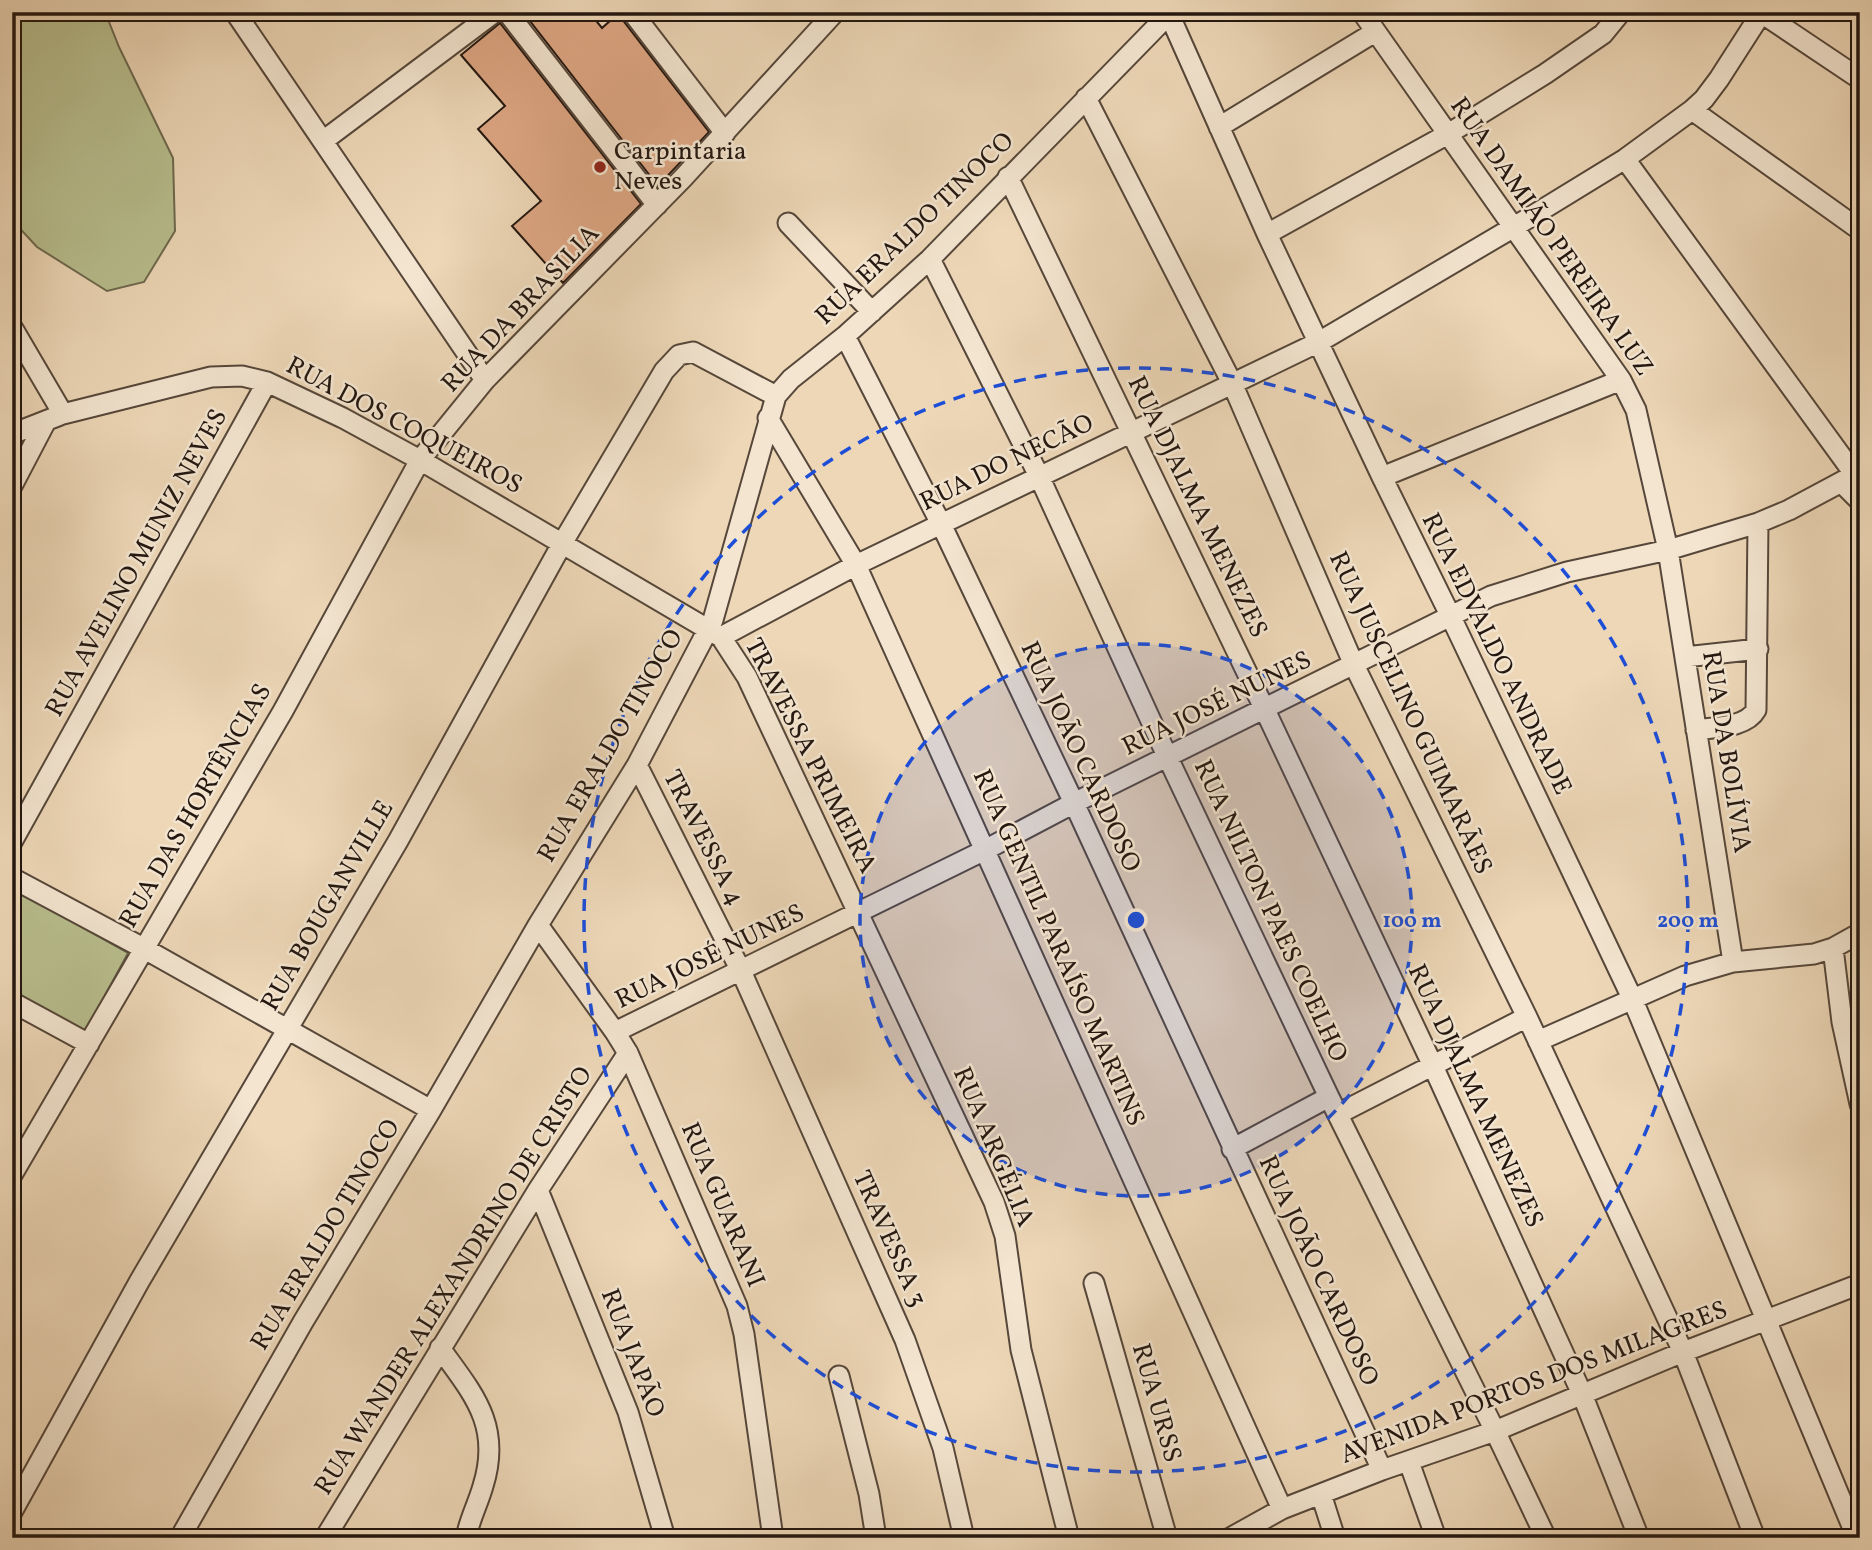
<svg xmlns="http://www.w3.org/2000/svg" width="1872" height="1550" font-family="Vollkorn,serif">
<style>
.green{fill:#b8be8e;stroke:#6e6a4f;stroke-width:2}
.building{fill:#dda683;stroke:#231710;stroke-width:2}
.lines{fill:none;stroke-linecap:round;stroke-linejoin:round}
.street-casing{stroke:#56473a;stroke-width:23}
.street{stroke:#f3e5d0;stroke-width:19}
.ring{fill:none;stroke:#1d4ed8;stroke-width:3.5;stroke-dasharray:12 9}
.poi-dot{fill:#8f2418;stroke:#f3e5d0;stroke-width:2.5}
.labels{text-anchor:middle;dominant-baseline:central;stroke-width:5;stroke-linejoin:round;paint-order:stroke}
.poi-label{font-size:26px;fill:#231710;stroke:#f3e5d0;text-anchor:start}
.street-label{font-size:26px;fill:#231710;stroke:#f3e5d0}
.centre{fill:#1d4ed8;stroke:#f3e5d0;stroke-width:3.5}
.ring-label{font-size:21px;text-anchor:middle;font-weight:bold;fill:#1d4ed8;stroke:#f3e5d0;stroke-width:5;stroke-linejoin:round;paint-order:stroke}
</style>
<rect width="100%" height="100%" fill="#edd7b7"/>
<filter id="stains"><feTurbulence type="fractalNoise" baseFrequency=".00286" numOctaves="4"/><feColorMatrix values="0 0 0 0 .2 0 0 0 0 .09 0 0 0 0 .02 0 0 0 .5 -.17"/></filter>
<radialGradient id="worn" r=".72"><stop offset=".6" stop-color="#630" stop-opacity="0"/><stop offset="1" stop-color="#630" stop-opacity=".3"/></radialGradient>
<path class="green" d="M 12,12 L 105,12 L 119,47 L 173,158 L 175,231 L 144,282 L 107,291 L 37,247 L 12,220 Z
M 12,888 L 128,953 L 83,1036 L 12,997 Z"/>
<path class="building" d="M 523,12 L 589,12 L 602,28 L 620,12 L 622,19 L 709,132 L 658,186 Z
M 500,23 L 641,204 L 563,283 L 512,226 L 541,201 L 478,129 L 505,106 L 461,55 Z"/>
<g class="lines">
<g class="street-casing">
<path id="street" d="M 235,12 L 485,380
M 507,12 L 657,205
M 632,12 L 725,133
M 1362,12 L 1621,380 L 1636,410 L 1668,550 L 1733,962
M 1760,12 L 1860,79
M 1169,14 L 1267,234 L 1382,477 L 1450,615 L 1632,998 L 1857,1538
M 1086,98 L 1232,383 L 1354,665 L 1527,1017 L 1683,1352 L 1755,1538
M 1692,110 L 1860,230
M 1219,127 L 1375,32
M 323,141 L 495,12
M 1625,159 L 1855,475
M 1008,177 L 1265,710 L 1433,1066 L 1582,1394 L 1639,1538
M 788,223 L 872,312
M 1267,234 L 1448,134 L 1545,74 L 1603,34 L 1621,12
M 930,259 L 1039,476 L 1168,758 L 1329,1097 L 1495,1431 L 1546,1538
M 12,327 L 63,414
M 845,336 L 941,524 L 1074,803 L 1382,1470
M 768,418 L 856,565 L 1282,1509
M 12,434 L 63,414 L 211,377 L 242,376 L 267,382 L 343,418 L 420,460 L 721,637 L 747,677 L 994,1202 L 1005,1236 L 1021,1350 L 1069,1538
M 1382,477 L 1621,380
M 1842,483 L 1860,501
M 12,486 L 46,421
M 721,637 L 856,565 L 1319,342 L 1514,227 L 1625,159 L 1692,110 L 1704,99 L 1719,79 L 1762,12
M 1685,657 L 1758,649
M 1696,730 C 1714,727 1746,728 1756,710 L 1758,523
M 637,765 L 741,971 L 905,1340 L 943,1448 L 964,1538
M 12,842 L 267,382
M 12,878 L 143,948 L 431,1110
M 538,925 L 615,1032 L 628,1053 L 737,1306 L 744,1334 L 773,1538
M 1833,948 L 1842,1022 L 1860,1104
M 12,1002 L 89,1044
M 615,1032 L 985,850 L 1074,803 L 1491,596 L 1567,572 L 1668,550 L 1758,523 L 1789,510 L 1860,472
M 1538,1041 L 1685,976 L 1733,962 L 1814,954 L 1833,948 L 1860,933
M 1338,1114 L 1527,1017
M 1232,1149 L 1329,1097
M 12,1175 L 283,711 L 420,460 L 485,380 L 683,178 L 835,12
M 538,1190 L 628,1412 L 665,1538
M 1094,1283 L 1167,1538
M 440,1348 C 473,1394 502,1425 483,1486 C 478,1504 469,1520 466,1538
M 839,1376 L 869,1494 L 876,1538
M 1409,1462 L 1436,1538
M 1321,1494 L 1335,1538
M 12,1512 L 139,1282 L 398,841 L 563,542 L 664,371 L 679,355 L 693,352 L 776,396
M 180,1538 L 303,1322 L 431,1110 L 538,925 L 637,765 L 713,620 L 776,396 L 791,379 L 845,336 L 930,259 L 1171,12
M 325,1538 L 538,1190 L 628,1053
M 1230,1538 L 1282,1509 L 1382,1470 L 1495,1431 L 1683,1352 L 1860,1284"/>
</g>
<use href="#street" class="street"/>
</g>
<circle cx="1136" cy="920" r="276" fill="#1d4ed8" fill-opacity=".12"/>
<g class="ring">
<circle cx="1136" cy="920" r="276"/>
<circle cx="1136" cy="920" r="552"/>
</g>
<circle class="poi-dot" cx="600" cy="167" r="7"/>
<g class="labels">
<g class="poi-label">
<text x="614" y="152">Carpintaria<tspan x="614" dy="30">Neves</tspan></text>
</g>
<g class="street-label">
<text transform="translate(915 229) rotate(-44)">RUA ERALDO TINOCO</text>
<text transform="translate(1551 237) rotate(55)">RUA DAMIÃO PEREIRA LUZ</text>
<text transform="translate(521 309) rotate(-47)">RUA DA BRASILIA</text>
<text transform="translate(404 426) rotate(28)">RUA DOS COQUEIROS</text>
<text transform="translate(1007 463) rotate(-26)">RUA DO NECÃO</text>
<text transform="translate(1197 507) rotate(64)">RUA DJALMA MENEZES</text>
<text transform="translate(137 563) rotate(-61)">RUA AVELINO MUNIZ NEVES</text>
<text transform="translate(1496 654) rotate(64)">RUA EDVALDO ANDRADE</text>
<text transform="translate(1217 704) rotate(-26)">RUA JOSÉ NUNES</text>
<text transform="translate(1410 713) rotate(65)">RUA JUSCELINO GUIMARÃES</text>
<text transform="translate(611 746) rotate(-60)">RUA ERALDO TINOCO</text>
<text transform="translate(1726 752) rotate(81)">RUA DA BOLÍVIA</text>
<text transform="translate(810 756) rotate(63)">TRAVESSA PRIMEIRA</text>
<text transform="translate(1080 757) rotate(65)">RUA JOÃO CARDOSO</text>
<text transform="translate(196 806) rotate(-60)">RUA DAS HORTÊNCIAS</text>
<text transform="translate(703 838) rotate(63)">TRAVESSA 4</text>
<text transform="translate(328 906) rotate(-60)">RUA BOUGANVILLE</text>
<text transform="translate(1270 911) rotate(65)">RUA NILTON PAES COELHO</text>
<text transform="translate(1058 948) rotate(66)">RUA GENTIL PARAÍSO MARTINS</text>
<text transform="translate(710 957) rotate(-26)">RUA JOSÉ NUNES</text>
<text transform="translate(1475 1096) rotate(65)">RUA DJALMA MENEZES</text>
<text transform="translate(993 1147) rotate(67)">RUA ARGÉLIA</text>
<text transform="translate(722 1205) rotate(67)">RUA GUARANI</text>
<text transform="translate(326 1235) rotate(-59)">RUA ERALDO TINOCO</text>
<text transform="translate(889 1239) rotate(66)">TRAVESSA 3</text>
<text transform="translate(1318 1271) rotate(65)">RUA JOÃO CARDOSO</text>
<text transform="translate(454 1281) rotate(-58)">RUA WANDER ALEXANDRINO DE CRISTO</text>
<text transform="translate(632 1353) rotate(69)">RUA JAPÃO</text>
<text transform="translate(1534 1383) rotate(-21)">AVENIDA PORTOS DOS MILAGRES</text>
<text transform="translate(1156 1403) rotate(74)">RUA URSS</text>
</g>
</g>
<circle cx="1136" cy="920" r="10" class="centre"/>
<g class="ring-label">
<text x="1412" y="927">100 m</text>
<text x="1688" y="927">200 m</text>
</g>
<rect width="1872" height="1550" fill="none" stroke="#edd7b7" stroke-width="42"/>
<rect x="14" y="14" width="1844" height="1522" fill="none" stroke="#231710" stroke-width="3.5"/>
<rect x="21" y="21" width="1830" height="1508" fill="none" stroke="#231710" stroke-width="2"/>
<rect width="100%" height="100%" filter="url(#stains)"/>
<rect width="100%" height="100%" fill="url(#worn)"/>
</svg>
